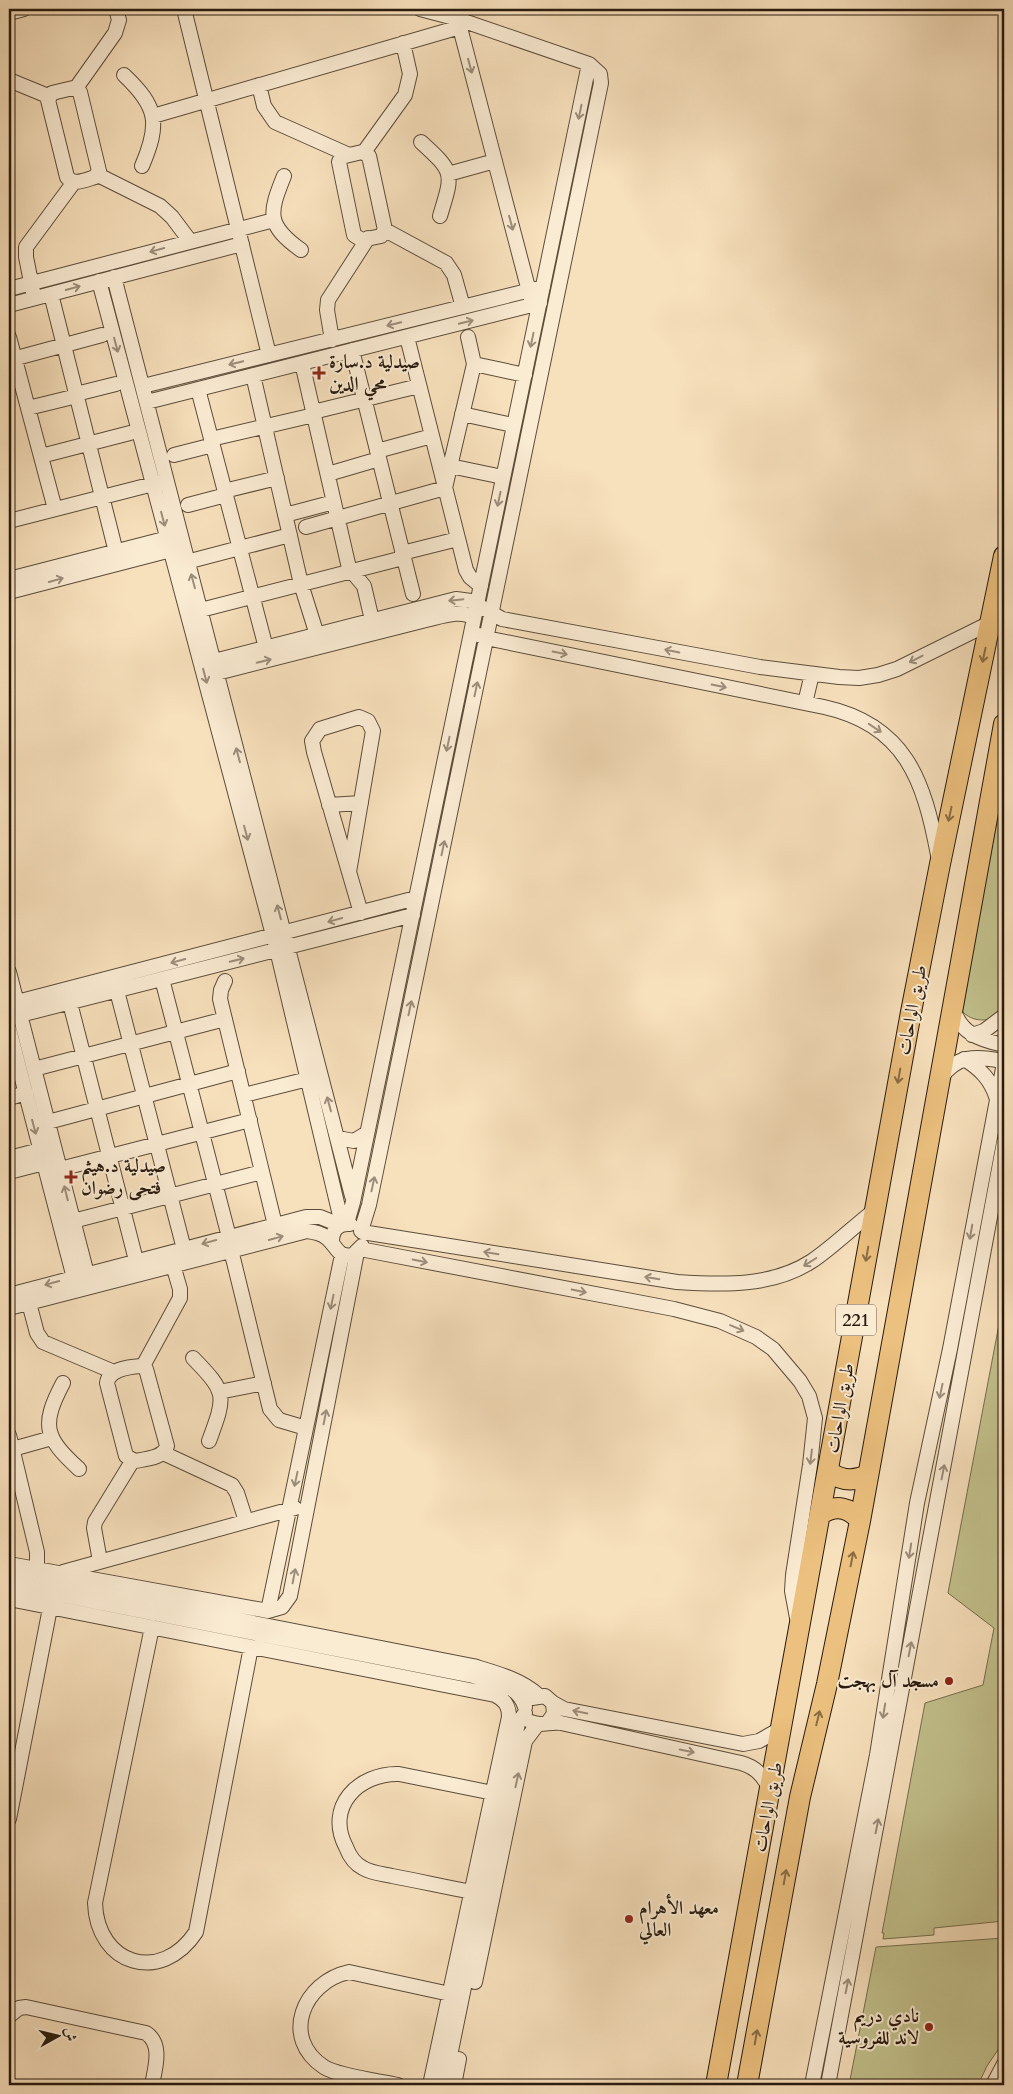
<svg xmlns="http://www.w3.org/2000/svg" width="1013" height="2094" font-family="Cardo,Amiri,serif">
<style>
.green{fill:#c2c18d;stroke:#756e4e}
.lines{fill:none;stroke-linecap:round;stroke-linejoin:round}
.minor-casing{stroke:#5c4c3a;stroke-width:16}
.highway-casing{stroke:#281a0f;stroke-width:22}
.minor{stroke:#faebd3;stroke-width:14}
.highway{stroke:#ecc07e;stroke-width:20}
.oneway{stroke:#9c8d7b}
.oneway2{stroke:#8a6d46}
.poi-dot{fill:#8f2418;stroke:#faebd3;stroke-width:2}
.labels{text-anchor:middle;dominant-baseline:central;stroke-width:4;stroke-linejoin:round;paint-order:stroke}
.shield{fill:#faebd3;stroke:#67594a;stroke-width:1}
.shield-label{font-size:18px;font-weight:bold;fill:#281a0f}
.poi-label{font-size:19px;font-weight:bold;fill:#281a0f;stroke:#faebd3;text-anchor:start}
.street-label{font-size:19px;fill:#281a0f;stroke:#faebd3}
</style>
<rect width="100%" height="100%" fill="#f7e0bc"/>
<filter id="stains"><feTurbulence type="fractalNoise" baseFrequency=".004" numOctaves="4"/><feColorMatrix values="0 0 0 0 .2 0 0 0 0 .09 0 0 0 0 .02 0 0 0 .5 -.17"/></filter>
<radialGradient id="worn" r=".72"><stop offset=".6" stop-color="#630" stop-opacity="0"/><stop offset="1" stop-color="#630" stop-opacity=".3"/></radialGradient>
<path class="green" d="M 1004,751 L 1004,992 C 1003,997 1003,1003 1001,1008 C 996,1023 974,1023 964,1013 C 962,1011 960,1006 958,1003 Z
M 1004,1298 L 1004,1921 L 934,1928 L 934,1935 L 883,1939 L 884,1933 L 882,1933 L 925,1703 L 983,1685 L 994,1628 L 948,1593 Z
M 1004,1938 L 1004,2041 L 987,2066 L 978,2085 L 849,2085 L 876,1947 Z"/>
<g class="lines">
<g class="minor-casing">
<path id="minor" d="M 184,9 L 269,355
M 9,13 L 24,9
M 458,20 L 531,299
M 124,75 C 158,107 160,124 142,166
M 9,80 L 48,96
M 259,85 L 264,106 L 275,122 L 349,155
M 73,88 L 80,92 L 99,171 L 95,177 C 85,180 73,186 67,177 L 48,100 L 52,93 Z
M 76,88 L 115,33 L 119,20 L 116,9
M 153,116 L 460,27
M 421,142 C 455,173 453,173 440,216
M 362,152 L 369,156 L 385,230 L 381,236 L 362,240 L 354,235 L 339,162 L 341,157 Z
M 364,152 L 405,95 L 410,74 L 403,43
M 448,174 L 495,161
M 98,175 L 160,206 L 172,217 L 190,241
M 284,176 C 269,213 266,225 301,250
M 385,230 L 446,263 L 454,275 L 463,307
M 114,277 L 352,1196
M 99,281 L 277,950 L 342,1224
M 9,289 L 274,220
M 33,292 L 26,257 L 26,247 L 74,182
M 51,294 L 116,552
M 9,305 L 242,244
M 9,337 L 55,509
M 407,337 L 466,570 L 470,577 L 481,586
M 332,340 L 327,310 L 328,300 L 368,238
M 352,350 L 413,594
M 9,360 L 102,335
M 302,363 L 349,568 L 364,586 L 372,620
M 474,364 L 525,375
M 253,375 L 301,584 L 317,635
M 143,386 L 543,287
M 198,389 L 266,648
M 76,394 L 116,384
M 147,402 L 540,303
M 28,408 L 77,396
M 313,412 L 419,386
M 462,414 L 508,424
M 211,439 L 314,415
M 377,451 L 432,436
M 174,455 L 213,445
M 41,456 L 130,433
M 450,466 L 498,476
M 328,474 L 379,459
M 224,491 L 277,478
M 188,505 L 226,495
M 285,515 L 334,502
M 9,521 L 161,482
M 306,527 L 445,488 L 474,364 L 468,337
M 402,553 L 458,539
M 194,560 L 290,535
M 9,579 L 168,538
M 9,592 L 171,550
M 193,612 L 403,558
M 479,635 L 486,638 L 824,707 C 906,725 924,781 938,855
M 214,661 L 456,599 L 471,601 L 502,619 L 760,667 L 839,677 L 859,678 L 878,675 L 897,669 L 992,622
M 217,673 L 426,620 C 440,617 463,608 474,619
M 805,703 L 812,674
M 329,805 L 361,803
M 349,872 L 373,731 L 368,721 L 359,717 L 320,729 L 312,741 L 314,752 L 361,913
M 9,972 L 87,1274
M 162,979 L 229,1237
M 225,981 L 221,990 L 220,999 L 275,1225
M 117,991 L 184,1249
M 17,1002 L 416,898
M 70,1003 L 138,1268
M 953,1007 C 959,1033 980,1040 1004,1045
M 20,1015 L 413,915
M 9,1029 L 74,1278
M 972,1035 L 984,1031 L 1004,1016
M 964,1059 C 981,1069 991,1080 997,1099
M 34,1069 L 225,1019
M 940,1079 C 958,1053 977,1057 1004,1061
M 244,1095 L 308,1079
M 9,1098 L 26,1093
M 48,1122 L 238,1071
M 338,1138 L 354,1141 L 367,1133
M 9,1158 L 40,1150
M 60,1169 L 250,1120
M 9,1172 L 44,1163
M 73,1221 L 262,1172
M 347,1223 L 353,1202 L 589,64
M 361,1231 L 369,1205 L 601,83 L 600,74 L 589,64 L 458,19 L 420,9
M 362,1232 L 677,1282 C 723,1285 772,1287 812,1261 C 834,1246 854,1226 875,1210
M 332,1242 C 332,1230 338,1223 350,1224
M 360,1249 L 674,1309 L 720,1321 L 756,1337 L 773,1349 L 800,1381 L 809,1396 L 815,1418 L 810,1465 L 793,1575 L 792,1591 L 797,1618
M 231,1250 L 270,1409 L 279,1420 L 306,1428
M 9,1295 L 306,1217 L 320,1217 L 340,1225
M 29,1303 L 37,1333 L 43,1342 L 114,1372
M 9,1308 L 307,1231 C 315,1232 321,1233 327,1238 C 337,1246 337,1258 353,1255 L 362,1246
M 193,1358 C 227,1393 226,1395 209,1441
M 141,1366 L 146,1369 L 167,1446 C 164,1458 146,1459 135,1461 L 126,1456 L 107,1383 C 109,1369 128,1367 141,1366 Z
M 143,1366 L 180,1298 L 180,1289 L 173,1265
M 63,1383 C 41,1425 44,1437 79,1469
M 219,1392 L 264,1383
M 9,1435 L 37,1552 L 37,1569
M 9,1450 L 52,1438
M 163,1453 L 232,1485 L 237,1493 L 246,1521
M 100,1561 L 94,1528 L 95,1522 L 133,1460
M 9,1564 L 268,1611 L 282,1607 L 290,1596 L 357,1252
M 63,1572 L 295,1508
M 9,1575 L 473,1666 C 496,1673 520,1679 538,1695
M 9,1585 L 473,1676 C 494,1682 518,1684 525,1707
M 9,1599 L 495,1695 C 505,1700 509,1706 509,1717 L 430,2085
M 268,1611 L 342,1255
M 152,1627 L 95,1903 C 97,1965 161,1985 196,1932 L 251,1647
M 532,1698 L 545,1696 L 553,1703 L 554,1714 L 548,1722
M 553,1703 L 564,1709 L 743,1744 L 759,1741 L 782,1728
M 531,1722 C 541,1727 550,1721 561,1723 L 741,1763 C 756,1767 765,1777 770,1791
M 9,1819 L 50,1608
M 472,1892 C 445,1887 419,1881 392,1876 C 383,1874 371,1873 363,1868 C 355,1864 349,1855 346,1847 C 325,1807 358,1773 399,1774 L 493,1793
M 475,1982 L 525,1741 L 537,1725
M 9,2016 L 19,2008 L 26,2007 L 146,2033 C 163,2044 155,2068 152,2085
M 398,2085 C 380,2081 338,2076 324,2067 C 280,2038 303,1982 349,1972 L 450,1994
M 444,2085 L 518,1723 L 525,1713
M 454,2085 L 459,2059
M 812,2085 L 877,1755 L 917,1503 L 950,1349 L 1004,1063
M 828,2085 L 1004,1142
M 993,2085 L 1004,2064"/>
</g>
<g class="highway-casing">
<path id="highway" d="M 829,1472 C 842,1481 855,1482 868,1474
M 821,1514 C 836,1504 850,1507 860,1521
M 716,2085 L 911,1012 L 940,864 L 1004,556
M 747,2085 L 800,1797 L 827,1684 L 860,1521 L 1004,724"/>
</g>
<use href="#minor" class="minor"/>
<use href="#highway" class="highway"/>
</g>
<defs><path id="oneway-shaft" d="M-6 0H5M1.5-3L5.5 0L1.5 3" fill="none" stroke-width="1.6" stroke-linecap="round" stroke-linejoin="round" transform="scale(1.25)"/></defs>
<g class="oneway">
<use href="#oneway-shaft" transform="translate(470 66) rotate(75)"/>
<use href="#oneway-shaft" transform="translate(580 112) rotate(102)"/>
<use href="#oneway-shaft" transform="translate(511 223) rotate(75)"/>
<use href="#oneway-shaft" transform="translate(157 250) rotate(165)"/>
<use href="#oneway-shaft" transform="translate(73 288) rotate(-15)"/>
<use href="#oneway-shaft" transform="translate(466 322) rotate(-14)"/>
<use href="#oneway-shaft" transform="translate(394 324) rotate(166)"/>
<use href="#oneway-shaft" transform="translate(532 340) rotate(102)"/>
<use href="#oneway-shaft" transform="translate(116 345) rotate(75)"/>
<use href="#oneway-shaft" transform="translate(236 363) rotate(166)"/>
<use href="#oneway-shaft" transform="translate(499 499) rotate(102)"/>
<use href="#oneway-shaft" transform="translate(163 519) rotate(75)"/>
<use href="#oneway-shaft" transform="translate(56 580) rotate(-15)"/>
<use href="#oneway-shaft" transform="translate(193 581) rotate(-105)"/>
<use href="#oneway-shaft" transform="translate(456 600) rotate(174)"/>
<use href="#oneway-shaft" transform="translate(672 651) rotate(-169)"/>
<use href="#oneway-shaft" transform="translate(560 653) rotate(11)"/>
<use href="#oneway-shaft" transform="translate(916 659) rotate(153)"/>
<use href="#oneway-shaft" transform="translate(264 661) rotate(-14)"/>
<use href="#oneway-shaft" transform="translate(205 676) rotate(75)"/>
<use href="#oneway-shaft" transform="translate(719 686) rotate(11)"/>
<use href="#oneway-shaft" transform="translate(476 689) rotate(-78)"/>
<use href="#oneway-shaft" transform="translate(875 728) rotate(34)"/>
<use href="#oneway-shaft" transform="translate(448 744) rotate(102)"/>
<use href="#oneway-shaft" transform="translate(238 755) rotate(-105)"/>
<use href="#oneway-shaft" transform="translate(246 833) rotate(75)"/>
<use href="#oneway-shaft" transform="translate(443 848) rotate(-78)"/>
<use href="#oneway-shaft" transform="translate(279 912) rotate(-105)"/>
<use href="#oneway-shaft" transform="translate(335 920) rotate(165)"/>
<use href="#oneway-shaft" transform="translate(237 960) rotate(-14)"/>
<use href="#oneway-shaft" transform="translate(178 961) rotate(165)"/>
<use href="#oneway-shaft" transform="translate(410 1008) rotate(-78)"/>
<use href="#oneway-shaft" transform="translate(329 1104) rotate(-105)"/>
<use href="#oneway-shaft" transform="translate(34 1127) rotate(75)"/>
<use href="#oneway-shaft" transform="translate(373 1184) rotate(-78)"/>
<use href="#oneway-shaft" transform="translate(66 1193) rotate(-104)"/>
<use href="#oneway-shaft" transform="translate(971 1232) rotate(100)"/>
<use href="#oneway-shaft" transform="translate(276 1238) rotate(-15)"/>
<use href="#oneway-shaft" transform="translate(209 1242) rotate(165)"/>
<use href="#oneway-shaft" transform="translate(491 1253) rotate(-171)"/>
<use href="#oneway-shaft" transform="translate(420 1261) rotate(11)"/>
<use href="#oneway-shaft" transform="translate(810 1262) rotate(148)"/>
<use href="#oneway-shaft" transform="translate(652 1278) rotate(-171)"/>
<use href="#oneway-shaft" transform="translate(52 1283) rotate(165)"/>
<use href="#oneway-shaft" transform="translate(579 1291) rotate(11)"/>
<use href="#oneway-shaft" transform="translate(332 1302) rotate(102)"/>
<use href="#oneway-shaft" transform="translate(737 1328) rotate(23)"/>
<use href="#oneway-shaft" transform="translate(941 1391) rotate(102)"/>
<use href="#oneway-shaft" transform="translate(325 1417) rotate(-79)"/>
<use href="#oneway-shaft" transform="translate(811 1457) rotate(97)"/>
<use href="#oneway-shaft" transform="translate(943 1472) rotate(-79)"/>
<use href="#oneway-shaft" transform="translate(296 1479) rotate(102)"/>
<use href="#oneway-shaft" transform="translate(910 1551) rotate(99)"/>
<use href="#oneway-shaft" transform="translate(294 1576) rotate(-79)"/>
<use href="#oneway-shaft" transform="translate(910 1649) rotate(-79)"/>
<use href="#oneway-shaft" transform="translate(884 1711) rotate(99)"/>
<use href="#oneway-shaft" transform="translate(580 1712) rotate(-168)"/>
<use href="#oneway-shaft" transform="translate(687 1751) rotate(12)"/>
<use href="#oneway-shaft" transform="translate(517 1780) rotate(-78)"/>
<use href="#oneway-shaft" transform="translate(877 1826) rotate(-79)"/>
<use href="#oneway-shaft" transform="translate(847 1986) rotate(-79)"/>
</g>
<g class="oneway2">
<use href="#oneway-shaft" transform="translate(984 655) rotate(102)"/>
<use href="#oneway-shaft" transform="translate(950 814) rotate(102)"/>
<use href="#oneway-shaft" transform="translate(899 1076) rotate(100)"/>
<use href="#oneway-shaft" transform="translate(867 1254) rotate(100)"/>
<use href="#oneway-shaft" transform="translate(852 1559) rotate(-79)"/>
<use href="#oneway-shaft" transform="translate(818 1718) rotate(-76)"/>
<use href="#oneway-shaft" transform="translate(785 1877) rotate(-80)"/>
<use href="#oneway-shaft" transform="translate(756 2037) rotate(-80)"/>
</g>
<g class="poi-dot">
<path d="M316.5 365.5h5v5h5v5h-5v5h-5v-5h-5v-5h5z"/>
<path d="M68.5 1169.5h5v5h5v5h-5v5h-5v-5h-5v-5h5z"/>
<circle cx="949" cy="1681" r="5"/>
<circle cx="629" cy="1919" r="5"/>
<circle cx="929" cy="2027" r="5"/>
</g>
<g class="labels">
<rect class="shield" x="836" y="1304.5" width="40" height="31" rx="4"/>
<g class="shield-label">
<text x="856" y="1320">221</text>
</g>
<g class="poi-label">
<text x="329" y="362">صيدلية د.سارة<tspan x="329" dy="22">محي الدين</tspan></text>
<text x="81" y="1166">صيدلية د.هيثم<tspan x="81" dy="22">فتحى رضوان</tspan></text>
<text x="939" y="1681" text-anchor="end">مسجد آل بهجت</text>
<text x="639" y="1908">معهد الأهرام<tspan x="639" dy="22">العالي</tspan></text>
<text x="919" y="2016" text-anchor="end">نادي دريم<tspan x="919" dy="22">لاند للفروسية</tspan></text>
</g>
<g class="street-label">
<text transform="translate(912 1010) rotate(-79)">طريق الواحات</text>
<text transform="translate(840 1408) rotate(-80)">طريق الواحات</text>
<text transform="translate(768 1807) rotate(-79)">طريق الواحات</text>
</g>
</g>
<rect width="1013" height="2094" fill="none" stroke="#f7e0bc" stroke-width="30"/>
<rect x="10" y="10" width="993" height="2074" fill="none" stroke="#281a0f" stroke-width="2.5"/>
<rect x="15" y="15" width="983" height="2064" fill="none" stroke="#281a0f"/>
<g transform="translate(58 2036) rotate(82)" stroke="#faebd3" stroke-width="4" paint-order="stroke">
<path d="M0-4L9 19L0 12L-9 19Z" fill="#281a0f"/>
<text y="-8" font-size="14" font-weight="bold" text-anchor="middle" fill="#281a0f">ش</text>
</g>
<rect width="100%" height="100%" filter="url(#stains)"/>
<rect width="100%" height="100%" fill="url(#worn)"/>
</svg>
